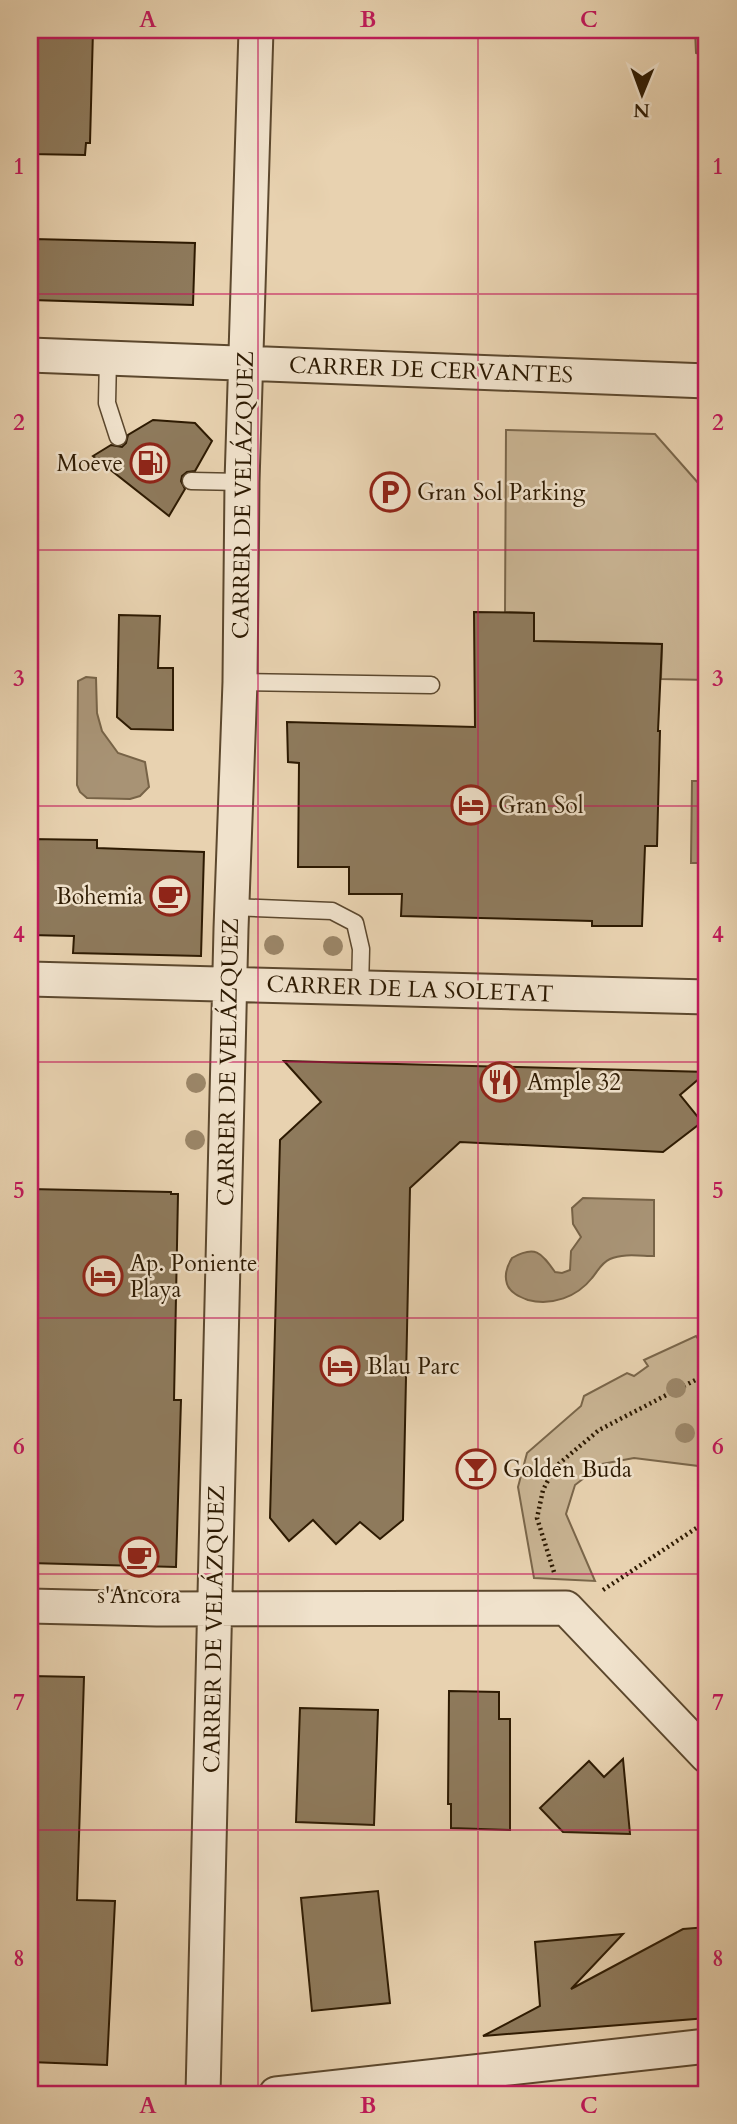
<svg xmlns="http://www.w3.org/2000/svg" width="737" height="2124" font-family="Cardo,serif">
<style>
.green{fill:#c8b392;stroke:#7a664a;stroke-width:2}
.water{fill:#a89375;stroke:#776347;stroke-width:2}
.building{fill:#8e7a5c;stroke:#2d1a02;stroke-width:2}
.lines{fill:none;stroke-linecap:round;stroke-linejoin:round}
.service-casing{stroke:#5c482e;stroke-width:19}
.minor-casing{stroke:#5c482e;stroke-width:37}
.path{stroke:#2d1a02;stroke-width:4.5;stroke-dasharray:2 3.5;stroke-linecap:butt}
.service{stroke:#f0e2cc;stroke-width:16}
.minor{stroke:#f0e2cc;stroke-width:33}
.tree{fill:#9b8668}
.grid{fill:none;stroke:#c2185b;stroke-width:2;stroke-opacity:0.55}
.labels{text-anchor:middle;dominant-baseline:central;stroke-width:5;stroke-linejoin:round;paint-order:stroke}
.street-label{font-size:23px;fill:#2d1a02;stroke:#f0e2cc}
.poi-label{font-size:23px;fill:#2d1a02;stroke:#f0e2cc;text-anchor:start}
.neatline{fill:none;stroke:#c2185b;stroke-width:2.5}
.grid-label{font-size:23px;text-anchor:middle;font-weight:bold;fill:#c2185b}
</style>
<rect width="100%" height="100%" fill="#e8d2b0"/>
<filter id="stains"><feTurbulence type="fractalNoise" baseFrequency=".00286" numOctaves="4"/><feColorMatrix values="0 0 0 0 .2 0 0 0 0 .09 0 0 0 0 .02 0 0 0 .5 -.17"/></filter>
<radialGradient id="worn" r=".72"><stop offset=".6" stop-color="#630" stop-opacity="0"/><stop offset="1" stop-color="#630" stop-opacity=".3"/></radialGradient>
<path class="green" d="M 695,30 L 707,30 L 707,56 L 696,53 Z
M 506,430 L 655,434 L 707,493 L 707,680 L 661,679 L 662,644 L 534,641 L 534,613 L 505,612 Z
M 696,1336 L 703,1346 L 707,1344 L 707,1467 L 634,1458 L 602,1464 L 575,1485 L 566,1514 L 595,1581 L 534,1578 L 518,1487 L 527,1453 L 581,1406 L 584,1396 L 627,1373 L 634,1376 L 648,1366 L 644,1360 Z"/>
<path class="water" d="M 86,677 L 96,678 L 97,713 L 102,731 L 118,753 L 145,762 L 149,787 L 140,796 L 130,799 L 87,798 L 80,792 L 77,785 L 78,681 Z
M 692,781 L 707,781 L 707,863 L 691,863 Z
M 583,1198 L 654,1200 L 654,1256 C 641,1256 623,1253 610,1259 C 601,1263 598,1271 592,1278 C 577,1297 552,1306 528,1300 C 520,1297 510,1293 507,1284 C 504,1275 507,1266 512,1258 C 535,1245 541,1252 555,1272 L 562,1273 L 570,1270 L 571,1251 L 581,1237 L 573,1224 L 572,1208 Z"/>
<path class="building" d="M 30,30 L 93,30 L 90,143 L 86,143 L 85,155 L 30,154 Z
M 34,239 L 195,243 L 193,305 L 32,300 Z
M 153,420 L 195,423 L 212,441 L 195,471 L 187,472 L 182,476 L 181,481 L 185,489 L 169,516 L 93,456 L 111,445 L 122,447 L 126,443 L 128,435 Z
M 474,612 L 534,613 L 534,641 L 662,644 L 658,731 L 660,731 L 657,846 L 645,846 L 642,926 L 592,926 L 592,921 L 401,916 L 402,894 L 349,894 L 349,867 L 298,867 L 299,763 L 288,762 L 287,722 L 475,727 Z
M 119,615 L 160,616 L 158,668 L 173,668 L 173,730 L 131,729 L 117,717 Z
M 30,839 L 97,840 L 97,848 L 204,852 L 201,956 L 73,953 L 74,936 L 30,935 Z
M 284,1061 L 707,1072 L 680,1095 L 702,1122 L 663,1152 L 460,1142 L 410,1188 L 403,1520 L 380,1539 L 360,1522 L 336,1544 L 313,1520 L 289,1541 L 270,1518 L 280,1140 L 321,1102 Z
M 30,1189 L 171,1192 L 171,1194 L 178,1194 L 174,1400 L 181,1400 L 176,1567 L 30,1563 Z
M 30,1676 L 84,1677 L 77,1900 L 115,1901 L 107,2065 L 30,2062 Z
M 449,1691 L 499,1692 L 499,1719 L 510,1719 L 510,1830 L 451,1828 L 451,1804 L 448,1804 Z
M 300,1708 L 378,1710 L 374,1825 L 296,1822 Z
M 623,1759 L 630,1834 L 563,1832 L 540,1808 L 589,1761 L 604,1777 Z
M 378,1891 L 390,2003 L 312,2011 L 301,1898 Z
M 707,1927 L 707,2018 L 483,2036 L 540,2006 L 535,1942 L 623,1934 L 571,1989 L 683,1929 Z"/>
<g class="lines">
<g class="service-casing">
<path id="service" d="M 108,358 L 107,403 L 118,437
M 191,481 L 242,482
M 240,682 L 431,685
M 232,907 L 332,911 L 355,923 L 361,949 L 360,988"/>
</g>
<g class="minor-casing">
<path id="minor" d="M 30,355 L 707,381
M 30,979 L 707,997
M 30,1606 L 157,1609 L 566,1608 L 707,1756
M 203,2094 L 231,929 L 240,682 L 242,482 L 256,30
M 276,2094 L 707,2046"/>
</g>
<path class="path" d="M 554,1572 L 537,1518 L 543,1490 L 555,1467 L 599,1430 L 707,1374
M 603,1590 L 707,1521"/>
<use href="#service" class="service"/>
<use href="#minor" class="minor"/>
</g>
<g class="tree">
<circle cx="274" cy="945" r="10"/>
<circle cx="333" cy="946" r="10"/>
<circle cx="196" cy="1083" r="10"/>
<circle cx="195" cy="1140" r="10"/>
<circle cx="676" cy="1388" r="10"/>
<circle cx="685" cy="1433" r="10"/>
</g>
<path class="grid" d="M 258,30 L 258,2094M 478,30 L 478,2094M 30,294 L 707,294M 30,550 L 707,550M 30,806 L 707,806M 30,1062 L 707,1062M 30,1318 L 707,1318M 30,1574 L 707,1574M 30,1830 L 707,1830"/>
<defs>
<g id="fuel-ring" transform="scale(2.0125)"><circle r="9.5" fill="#f0e2cc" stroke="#8f2418" stroke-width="1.5"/><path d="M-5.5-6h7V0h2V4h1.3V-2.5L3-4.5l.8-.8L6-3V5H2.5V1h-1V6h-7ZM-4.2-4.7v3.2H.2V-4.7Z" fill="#8f2418"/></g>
<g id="parking-ring" transform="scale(2.0125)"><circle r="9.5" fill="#f0e2cc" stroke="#8f2418" stroke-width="1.5"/><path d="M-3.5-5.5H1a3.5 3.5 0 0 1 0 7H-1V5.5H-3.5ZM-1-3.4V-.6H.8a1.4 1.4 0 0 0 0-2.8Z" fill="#8f2418"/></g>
<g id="hotel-ring" transform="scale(2.0125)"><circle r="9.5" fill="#f0e2cc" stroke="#8f2418" stroke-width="1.5"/><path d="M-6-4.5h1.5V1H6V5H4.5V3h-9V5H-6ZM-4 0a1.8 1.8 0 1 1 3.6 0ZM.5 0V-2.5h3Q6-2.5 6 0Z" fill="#8f2418"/></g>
<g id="cafe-ring" transform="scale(2.0125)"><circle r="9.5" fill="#f0e2cc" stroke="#8f2418" stroke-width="1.5"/><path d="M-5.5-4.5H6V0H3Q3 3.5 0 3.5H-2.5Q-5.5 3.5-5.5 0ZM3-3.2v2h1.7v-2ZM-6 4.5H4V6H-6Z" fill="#8f2418"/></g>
<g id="restaurant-ring" transform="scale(2.0125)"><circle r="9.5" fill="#f0e2cc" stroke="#8f2418" stroke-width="1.5"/><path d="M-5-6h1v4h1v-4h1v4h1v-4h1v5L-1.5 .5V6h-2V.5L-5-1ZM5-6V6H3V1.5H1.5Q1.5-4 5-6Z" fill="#8f2418"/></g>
<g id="bar-ring" transform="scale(2.0125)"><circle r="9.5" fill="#f0e2cc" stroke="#8f2418" stroke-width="1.5"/><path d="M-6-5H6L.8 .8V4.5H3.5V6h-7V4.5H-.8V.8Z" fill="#8f2418"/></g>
</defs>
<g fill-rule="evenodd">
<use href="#fuel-ring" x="150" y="463"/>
<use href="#parking-ring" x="390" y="492"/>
<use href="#hotel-ring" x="471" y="805"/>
<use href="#cafe-ring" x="170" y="896"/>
<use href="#restaurant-ring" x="500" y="1082"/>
<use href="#hotel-ring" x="103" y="1276"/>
<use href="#hotel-ring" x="340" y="1366"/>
<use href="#bar-ring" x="476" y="1469"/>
<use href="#cafe-ring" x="139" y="1557"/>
</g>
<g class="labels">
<g class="street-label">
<text transform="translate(431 370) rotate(2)">CARRER DE CERVANTES</text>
<text transform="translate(243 495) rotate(-89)">CARRER DE VELÁZQUEZ</text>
<text transform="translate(410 989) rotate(2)">CARRER DE LA SOLETAT</text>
<text transform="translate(228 1062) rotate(-89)">CARRER DE VELÁZQUEZ</text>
<text transform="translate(214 1629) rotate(-89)">CARRER DE VELÁZQUEZ</text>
</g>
<g class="poi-label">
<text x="123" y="463" text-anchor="end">Moeve</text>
<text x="417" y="492">Gran Sol Parking</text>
<text x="498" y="805">Gran Sol</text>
<text x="143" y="896" text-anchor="end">Bohemia</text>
<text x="527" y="1082">Ample 32</text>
<text x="130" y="1263">Ap. Poniente<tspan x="130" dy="26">Playa</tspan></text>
<text x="367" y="1366">Blau Parc</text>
<text x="503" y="1469">Golden Buda</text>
<text x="139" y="1595" text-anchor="middle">s'Ancora</text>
</g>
</g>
<rect width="737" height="2124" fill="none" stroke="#e8d2b0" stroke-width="77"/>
<g transform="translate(642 94) rotate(181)" stroke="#f0e2cc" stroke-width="5" paint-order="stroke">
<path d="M0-5L12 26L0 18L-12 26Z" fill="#2d1a02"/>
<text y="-10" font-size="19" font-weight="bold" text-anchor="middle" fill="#2d1a02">N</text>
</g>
<rect x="38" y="38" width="660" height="2048" class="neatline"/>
<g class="grid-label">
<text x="148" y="27">A</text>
<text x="368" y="27">B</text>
<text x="589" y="27">C</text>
<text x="19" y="174">1</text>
<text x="718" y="174">1</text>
<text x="19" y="430">2</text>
<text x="718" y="430">2</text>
<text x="19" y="686">3</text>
<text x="718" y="686">3</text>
<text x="19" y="942">4</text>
<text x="718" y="942">4</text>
<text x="19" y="1198">5</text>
<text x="718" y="1198">5</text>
<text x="19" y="1454">6</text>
<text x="718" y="1454">6</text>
<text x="19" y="1710">7</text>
<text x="718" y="1710">7</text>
<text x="19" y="1966">8</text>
<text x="718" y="1966">8</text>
<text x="148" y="2113">A</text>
<text x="368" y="2113">B</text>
<text x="589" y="2113">C</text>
</g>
<rect width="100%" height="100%" filter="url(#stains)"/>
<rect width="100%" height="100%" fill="url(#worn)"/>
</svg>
